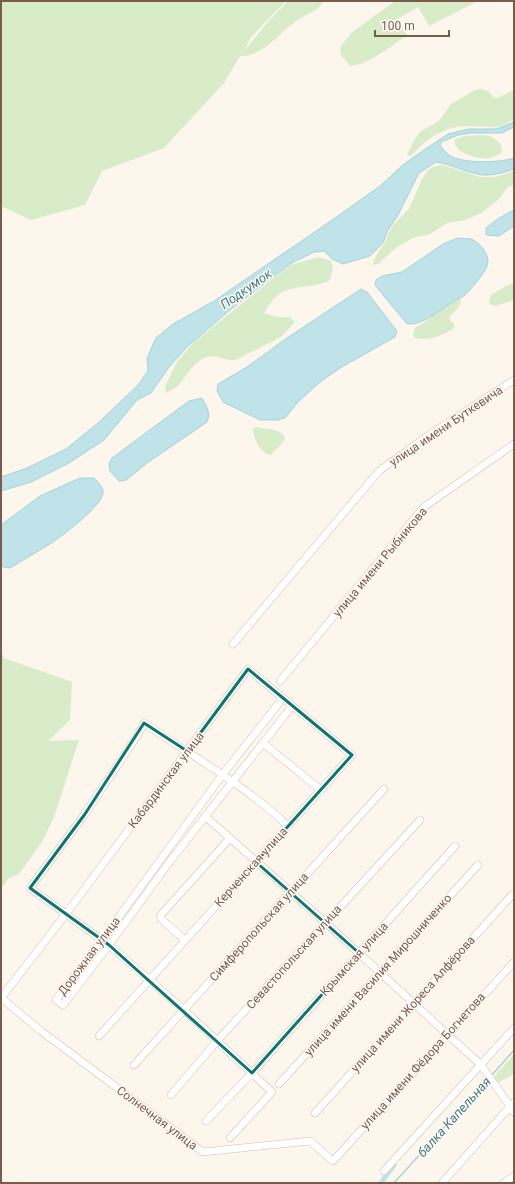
<svg xmlns="http://www.w3.org/2000/svg" width="515" height="1184" font-family="Roboto,sans-serif">
<style>
.green{fill:#d8ecc9}
.water{fill:#bfe3e8;stroke:#a5d3da}
.lines{fill:none;stroke-linecap:round;stroke-linejoin:round}
.stream{stroke:#a5d3da;stroke-width:1.5}
.canal{stroke:#bfe3e8;stroke-width:5}
.minor-casing{stroke:#d1beb0;stroke-width:8}
.minor{stroke:#fff;stroke-width:7}
.marked{fill:none;stroke:#0f766e;stroke-width:3;stroke-linejoin:round}
.labels{text-anchor:middle;dominant-baseline:central;stroke-width:3;stroke-linejoin:round;paint-order:stroke}
.street-label{font-size:12px;fill:#7a5c4d;stroke:#fffaf3}
.water-label{font-size:13px;font-style:italic;fill:#437c86;stroke:#fffaf3}
</style>
<rect width="100%" height="100%" fill="#fdf6ec"/>
<path class="green" d="M 1,1 L 286,1 L 251,37 L 244,51 L 268,22 L 288,1 L 323,1 C 319,11 308,13 299,19 C 280,31 264,57 240,56 L 224,83 L 164,148 L 102,171 L 85,205 L 31,220 L 1,206 Z
M 395,1 L 478,1 L 429,26 L 418,7 L 396,20 L 407,35 C 392,46 368,65 350,66 L 341,55 L 340,48 L 351,33 Z
M 481,89 L 488,91 L 494,98 L 497,98 L 514,90 L 514,120 L 497,127 L 462,126 L 451,128 L 433,136 L 424,143 L 413,154 L 410,156 L 407,155 L 413,142 L 421,131 L 439,121 L 451,104 L 475,90 Z
M 482,135 C 492,136 505,142 501,153 C 497,155 493,157 489,158 C 480,160 460,154 456,146 C 455,144 455,142 454,140 L 464,136 Z
M 443,165 L 480,177 L 495,177 L 514,171 L 514,184 L 508,187 L 497,201 L 481,213 L 465,220 L 447,223 L 430,234 L 413,238 L 397,247 L 378,264 L 372,265 L 376,256 L 385,242 L 392,226 L 409,209 L 422,179 L 428,170 L 433,167 Z
M 319,257 L 331,261 L 333,267 L 330,280 C 314,289 293,284 278,295 C 273,298 268,307 264,313 L 277,317 L 290,317 L 295,322 L 281,337 L 235,360 C 225,361 215,354 207,357 C 194,361 187,375 179,385 C 175,388 170,391 166,393 L 165,387 L 176,363 L 194,342 L 290,265 Z
M 514,283 L 514,300 L 496,306 L 490,304 L 489,301 L 491,295 L 508,285 Z
M 459,299 L 461,301 L 459,307 L 449,317 L 450,320 L 454,324 L 454,328 C 442,336 429,341 415,338 L 413,335 L 415,328 L 428,320 L 439,310 Z
M 256,427 C 265,429 281,428 285,438 L 284,441 L 271,455 C 261,454 253,438 253,429 Z
M 1,651 L 4,658 L 72,682 L 70,720 L 48,741 L 79,740 L 54,817 L 42,842 L 19,874 L 9,878 L 1,889 Z
M 514,1054 L 514,1073 L 511,1076 L 499,1082 L 493,1078 Z"/>
<path class="water" d="M 514,122 L 514,127 L 502,133 L 471,133 L 458,135 L 441,142 L 440,145 C 443,149 445,152 449,155 C 462,164 499,163 514,158 L 514,169 C 503,173 489,177 477,174 C 463,171 450,164 436,162 L 419,173 L 397,217 L 388,230 L 383,243 L 370,256 L 343,264 L 332,259 L 324,251 L 314,252 L 290,264 L 230,310 L 187,347 L 169,367 L 151,393 L 137,400 L 104,440 L 69,463 L 31,482 L 1,491 L 1,477 L 27,468 L 66,449 L 98,423 L 138,385 L 148,371 L 147,358 L 156,338 L 173,324 L 214,301 L 335,218 L 380,186 L 404,164 L 427,148 L 448,134 L 469,129 L 496,129 Z
M 514,210 L 514,226 L 499,236 L 486,235 L 486,228 L 499,218 Z
M 458,238 C 462,239 467,238 471,239 C 480,243 491,255 487,266 C 484,274 471,289 465,295 C 461,298 456,300 451,303 C 438,311 424,325 407,324 L 375,285 L 376,280 L 382,276 L 402,272 L 443,244 Z
M 361,289 L 367,292 L 397,331 L 395,337 L 340,368 L 320,382 L 298,402 L 285,418 L 277,420 L 260,420 L 223,402 L 217,391 L 218,384 L 247,367 L 287,338 Z
M 202,398 C 207,407 211,413 207,422 L 147,463 L 126,480 L 119,481 L 110,471 L 109,464 L 112,458 L 189,401 Z
M 80,478 L 94,478 C 98,482 104,487 103,493 C 102,506 61,537 50,544 C 37,552 23,560 10,568 L 3,567 L 1,565 L 1,525 L 40,496 Z"/>
<g class="lines">
<path class="stream" d="M 491,1076 L 514,1050
M 394,1183 L 487,1080"/>
<path class="canal" d="M 381,1183 L 394,1165"/>
<g class="minor-casing">
<path id="minor" d="M 233,644 L 379,471 L 429,435 L 514,380
M 280,681 L 424,507 L 514,444
M 283,698 L 223,774 L 102,940 L 56,1000 L 63,1005 L 109,945 L 171,860 L 292,706
M 263,743 L 321,790
M 205,816 L 326,923 L 481,1065 L 514,1112
M 185,940 L 161,919 L 160,916 L 230,838
M 1,998 L 66,914 L 248,669 L 352,755 L 99,1036
M 1,998 L 41,1031 L 203,1152 L 310,1141 L 333,1161 L 514,962
M 134,1065 L 384,789
M 279,1084 L 478,865
M 171,1095 L 217,1041 L 420,820
M 315,1113 L 512,895
M 206,1121 L 252,1073 L 455,846
M 230,1138 L 272,1092 L 184,1010 L 109,945 L 30,888 L 85,814 L 137,736 L 144,723 C 193,757 245,785 288,826
M 384,1171 L 514,1028
M 442,1183 L 514,1102
M 504,1183 L 514,1176"/>
</g>
<use href="#minor" class="minor"/>
</g>
<path class="marked" d="M 248,669 L 352,755 L 256,862 L 359,953 L 252,1073 L 109,945 L 30,888 L 85,814 L 144,723 L 187,751 Z"/>
<g class="labels">
<g class="street-label">
<text transform="translate(446 426) rotate(-34)">улица имени Буткевича</text>
<text transform="translate(380 562) rotate(-50)">улица имени Рыбникова</text>
<text transform="translate(166 780) rotate(-53)">Кабардинская улица</text>
<text transform="translate(251 867) rotate(-48)">Керченская улица</text>
<text transform="translate(259 927) rotate(-48)">Симферопольская улица</text>
<text transform="translate(89 956) rotate(-53)">Дорожная улица</text>
<text transform="translate(294 957) rotate(-48)">Севастопольская улица</text>
<text transform="translate(354 959) rotate(-48)">Крымская улица</text>
<text transform="translate(378 975) rotate(-48)">улица имени Василия Мирошниченко</text>
<text transform="translate(413 1004) rotate(-48)">улица имени Жореса Алфёрова</text>
<text transform="translate(423 1061) rotate(-48)">улица имени Фёдора Богнетова</text>
<text transform="translate(157 1118) rotate(37)">Солнечная улица</text>
</g>
<g class="water-label">
<text transform="translate(246 289) rotate(-35)">Подкумок</text>
<text transform="translate(454 1117) rotate(-48)">балка Капельная</text>
</g>
</g>
<rect width="515" height="1184" fill="none" stroke="#7a5c4d" stroke-width="4"/>
<path d="M375 30v6h74v-6" fill="none" stroke="#7a5c4d" stroke-width="2"/>
<text x="381" y="30" font-size="12" fill="#7a5c4d" stroke="#fffaf3" stroke-width="3" paint-order="stroke">100 m</text>
</svg>
